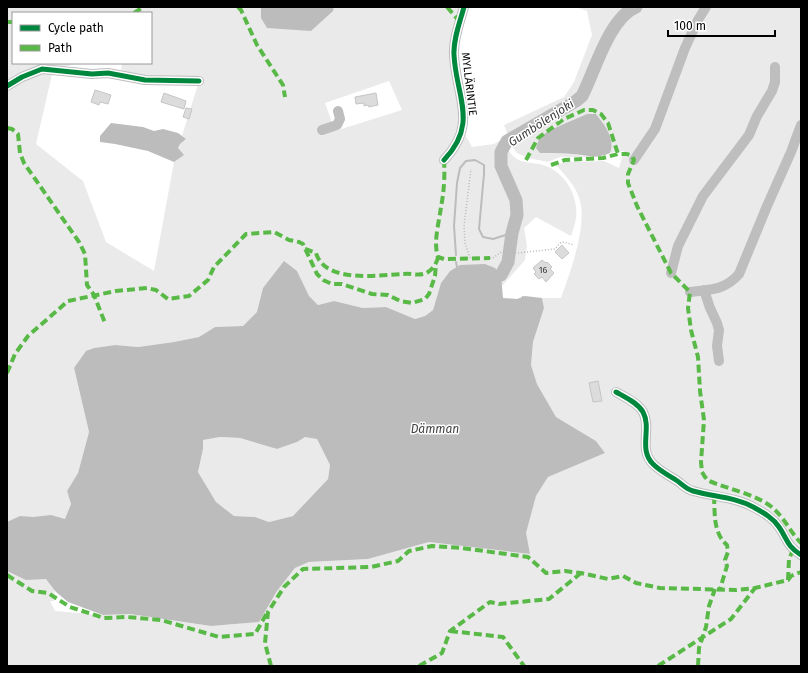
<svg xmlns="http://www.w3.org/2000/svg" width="808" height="673" font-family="'Fira Sans',sans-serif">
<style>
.green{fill:#eaeaea;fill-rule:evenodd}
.water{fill:#bcbcbc;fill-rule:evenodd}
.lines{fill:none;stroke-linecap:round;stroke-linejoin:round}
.stream{stroke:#bcbcbc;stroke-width:2}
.river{stroke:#bcbcbc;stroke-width:13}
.building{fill:#dcdcdc;stroke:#c5c5c5}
.path{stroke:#b8b8b8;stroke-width:1.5;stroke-dasharray:1 2;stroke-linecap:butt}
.minor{stroke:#bebebe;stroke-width:10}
.quiet{stroke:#58b947;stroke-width:4;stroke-dasharray:8 4;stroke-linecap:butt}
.cycleway-casing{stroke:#fff;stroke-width:8}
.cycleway{stroke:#00873e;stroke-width:5}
.labels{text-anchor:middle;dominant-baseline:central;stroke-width:3;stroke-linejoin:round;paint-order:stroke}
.number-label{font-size:9px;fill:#373737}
.street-label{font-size:11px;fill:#000;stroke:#fff}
.water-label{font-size:12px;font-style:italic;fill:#404040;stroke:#fff}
</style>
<rect width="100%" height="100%" fill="#fff"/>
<path class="green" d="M 7,7 L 261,7 L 261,18 L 333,11 L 334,7 L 461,7 L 457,22 L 460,118 L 454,152 L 466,136 L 472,147 L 494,144 L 504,138 C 506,144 508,152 514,157 C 522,164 533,162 543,165 C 565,171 579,197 576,218 C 575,224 573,230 571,236 L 536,217 L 524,228 L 527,246 L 525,260 L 501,287 L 500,275 L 460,265 L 450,271 L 441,283 L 433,310 L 425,316 L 415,319 L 386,307 L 363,308 L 334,301 L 318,305 L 309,297 L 297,271 L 263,288 L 258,312 L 243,326 L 215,327 L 199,337 L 174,342 L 138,347 L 115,345 L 94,348 L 74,369 L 89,432 L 78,473 L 67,491 L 71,504 L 65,520 L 61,518 L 7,542 ZM 13,13 L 151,13 L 151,63 L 122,63 L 121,70 L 145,80 L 199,81 L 182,136 L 186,139 L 180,144 L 178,149 L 183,155 L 174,162 L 154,271 L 106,242 L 83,181 L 36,144 L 53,70 L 78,63 L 13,63 ZM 389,81 L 402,110 L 335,131 L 325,103 Z
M 575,7 L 801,7 L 801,666 L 7,666 L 7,562 L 57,559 L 54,601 L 50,601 L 55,611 L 103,615 L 130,614 L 211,626 L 259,622 L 277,591 L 295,568 L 310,562 L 368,559 L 429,542 L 530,554 L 525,534 L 536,496 L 548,477 L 605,453 L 596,441 L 556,417 L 537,384 L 531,365 L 533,342 L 544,308 L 542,298 L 561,298 C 570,273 587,227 580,201 C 576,186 566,176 556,165 L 566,162 L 604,161 L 619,168 L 624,151 L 610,153 C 616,139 604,124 596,114 L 540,153 L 575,154 L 592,157 L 560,157 L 548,162 L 528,158 L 517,153 L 512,146 L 504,125 L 564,97 L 574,82 L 592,35 L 587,11 Z
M 305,436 L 317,439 L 330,465 L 328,479 L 293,516 L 269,522 L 255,517 L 234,516 L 216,502 L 198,472 L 203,449 L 203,440 L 220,437 L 240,438 L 277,449 L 297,442 Z"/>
<path class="water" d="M 261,7 L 334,7 L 333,11 L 311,31 L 267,28 L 261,18 Z
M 587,114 L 596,114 C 604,124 616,139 610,153 C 594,160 589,155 573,154 C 562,153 551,153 540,153 L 536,148 L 539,139 L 548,131 Z
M 111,123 L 143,127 L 154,131 L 163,129 L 178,133 L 186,139 L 180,144 L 178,148 L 184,155 L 174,162 L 148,151 L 115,144 L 100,142 L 100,136 Z
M 284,261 L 297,271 L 309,296 L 318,305 L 334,301 L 363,308 L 386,307 L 415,319 L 425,316 L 433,310 L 441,283 L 450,271 L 460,265 L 485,264 L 495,268 L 501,275 L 503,298 L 517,299 L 525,296 L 542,298 L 544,308 L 533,342 L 531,365 L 537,384 L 556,417 L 596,441 L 605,453 L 548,477 L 536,496 L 526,533 L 530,554 L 429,542 L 368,559 L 309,562 L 295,568 L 277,591 L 259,622 L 211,626 L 130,614 L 103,615 L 68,602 L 56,592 L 46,579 L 26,580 L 7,571 L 7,522 L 20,516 L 33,517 L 51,515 L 65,519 L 71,504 L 67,491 L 78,473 L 89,432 L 74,368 L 86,351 L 94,348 L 115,345 L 138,347 L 174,342 L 199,337 L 215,327 L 243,326 L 257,312 L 263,288 ZM 220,437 L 240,438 L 277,449 L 297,442 L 305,437 L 317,439 L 330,465 L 328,479 L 293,516 L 269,522 L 255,517 L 234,516 L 216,502 L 198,472 L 203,449 L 203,440 Z"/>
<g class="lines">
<path class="stream" d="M 456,255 L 454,226 L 457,183 L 460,168 L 466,161 L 475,160 L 484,165 L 484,174 L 479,229 L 483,237 L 493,239 L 512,233
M 456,262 L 457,267"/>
<path class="river" d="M 501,275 L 508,262 L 512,233 L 517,215 L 516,200 L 501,166 L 501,152 L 507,141 L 576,101 L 582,96 C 595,71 609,18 636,7"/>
</g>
<path class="building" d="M 95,90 L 111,95 L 108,104 L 100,102 L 99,105 L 91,102 Z
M 164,93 L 186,101 L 184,109 L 161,102 Z
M 376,93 L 378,105 L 369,107 L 368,105 L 364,106 L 364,103 L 356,104 L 355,97 Z
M 186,108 L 192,109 L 189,119 L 183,117 Z
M 562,245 L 569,253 L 562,259 L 555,252 Z
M 542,260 L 546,263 L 547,262 L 552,267 L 550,269 L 554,273 L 546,282 L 542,277 L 539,279 L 534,274 L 536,272 L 533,268 Z
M 598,381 L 602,401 L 593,402 L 589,383 Z"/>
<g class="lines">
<path class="path" d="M 470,258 L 465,243 L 464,226 L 471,169
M 490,258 L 493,258 L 501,252 L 518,253 L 555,249 L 560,243 L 564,242 L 574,245
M 521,306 L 523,295"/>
<path class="minor" d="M 7,86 L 22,77 L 42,69 L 92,74 L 108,73 L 145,80 L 199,81
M 322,130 L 337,125 L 340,119 L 338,111
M 444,160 C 479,123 456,97 454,55 C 453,39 460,22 464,7
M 634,160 L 655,129 L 685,48 L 698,20 L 706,7
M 671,273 L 678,246 L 703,196 L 749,135 L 757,116 L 772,91 L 775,82 L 775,67
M 704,290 L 710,308 L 717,323 L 719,330 L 717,346 L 719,361
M 690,292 C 710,289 724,291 739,274 L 767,206 L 791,152 L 801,125
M 616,392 C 625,397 638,403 643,412 C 652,429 638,449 653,464 C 660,471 668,475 676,480 C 682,484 686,489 693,491 C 714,497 736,497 755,508 C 764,513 773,518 779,527 C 788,540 786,545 801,555"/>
<path class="quiet" d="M 238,7 L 241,10 L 257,45 L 283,85 L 285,97
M 447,7 L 460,22
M 134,13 L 143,7
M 7,22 L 13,22
M 7,128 L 12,129 L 18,134 L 20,153 L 24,163 L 79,242 L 85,254 L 87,285 L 94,295 L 105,323
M 444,160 C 445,175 444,192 441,207 C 439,223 433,242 438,257 L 444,259 L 490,258
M 526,160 L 538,138 L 564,119 L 584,110 L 593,110 L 601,114 L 608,123 L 618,154
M 551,165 L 565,160 L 603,158 L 618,154 L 627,154 L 632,156 L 634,160 L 628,174 L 628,183 L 637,206 L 671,273 L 690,292 L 688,308 L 691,330 L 698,357 L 700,391 L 704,420 L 701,462 L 702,472 L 705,477 L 709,481 C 728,489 759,495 774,509 C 785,519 791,533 801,543
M 305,249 L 316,253 C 325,284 380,275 404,274 C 412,273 420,277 428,272 C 433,269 437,263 438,257
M 7,373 L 15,354 L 28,336 L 68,301 L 116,291 L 147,288 L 156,290 L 168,299 L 189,296 L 208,280 L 214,267 L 246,234 L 274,232 L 289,240 L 299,242 L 303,244 L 317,274 L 323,280 L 332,284 L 342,284 L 372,294 L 388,295 L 400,301 L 412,303 L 425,299 L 429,294 L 435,276 L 436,264
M 714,496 C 715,514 713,533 727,545 L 728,552 L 725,560 L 727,566 L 720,589
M 7,575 L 32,591 L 48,593 L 70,607 L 104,618 L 127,617 L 161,620 L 219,637 L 255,634 L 267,613
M 788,580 L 789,559 L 793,550
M 450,631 L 503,637 L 524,666
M 271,666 L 265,643 L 268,612 L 284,587 L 303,569 L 371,567 L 398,561 L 409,551 L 432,546 L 462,548 L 528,557 L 546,573 L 565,571 L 581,573 L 608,579 L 623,576 L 636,583 L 660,588 L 736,590 L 755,588 L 788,580 L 791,576 L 801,572
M 419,666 L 442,653 L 450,631 L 490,602 L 499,604 L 549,599 L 581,573
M 658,666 L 731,619 L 755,588
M 698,666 L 699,648 L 706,627 L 709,606 L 715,589"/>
<g class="cycleway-casing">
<path id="cycleway" d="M 7,86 L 22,77 L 42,69 L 92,74 L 108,73 L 145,80 L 199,81
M 444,160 C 479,123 456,97 454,55 C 453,39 460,22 464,7
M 616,392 C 625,397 638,403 643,412 C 652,429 638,449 653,464 C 660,471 668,475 676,480 C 682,484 686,489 693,491 C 714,497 736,497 755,508 C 764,513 773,518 779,527 C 788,540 786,545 801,555"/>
</g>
<use href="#cycleway" class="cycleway"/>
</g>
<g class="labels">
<g class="number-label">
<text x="543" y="270">16</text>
</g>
<g class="street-label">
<text transform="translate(469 84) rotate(83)">MYLLÄRINTIE</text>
</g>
<g class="water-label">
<text transform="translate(541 123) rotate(-33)">Gumbölenjoki</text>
<text x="435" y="429">Dämman</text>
</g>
</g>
<rect width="808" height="673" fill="none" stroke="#000000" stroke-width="16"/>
<rect x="12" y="12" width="140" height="52" fill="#ffffff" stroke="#999999"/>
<rect x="20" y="25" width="20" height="6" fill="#00873e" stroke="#999999"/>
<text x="48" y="32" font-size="12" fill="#000000">Cycle path</text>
<rect x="20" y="45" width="20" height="6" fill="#58b947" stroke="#999999"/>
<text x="48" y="52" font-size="12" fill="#000000">Path</text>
<path d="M668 30v6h107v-6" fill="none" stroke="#000000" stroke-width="2"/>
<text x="674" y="30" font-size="12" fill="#000000" stroke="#ffffff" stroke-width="3" paint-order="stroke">100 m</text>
</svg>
